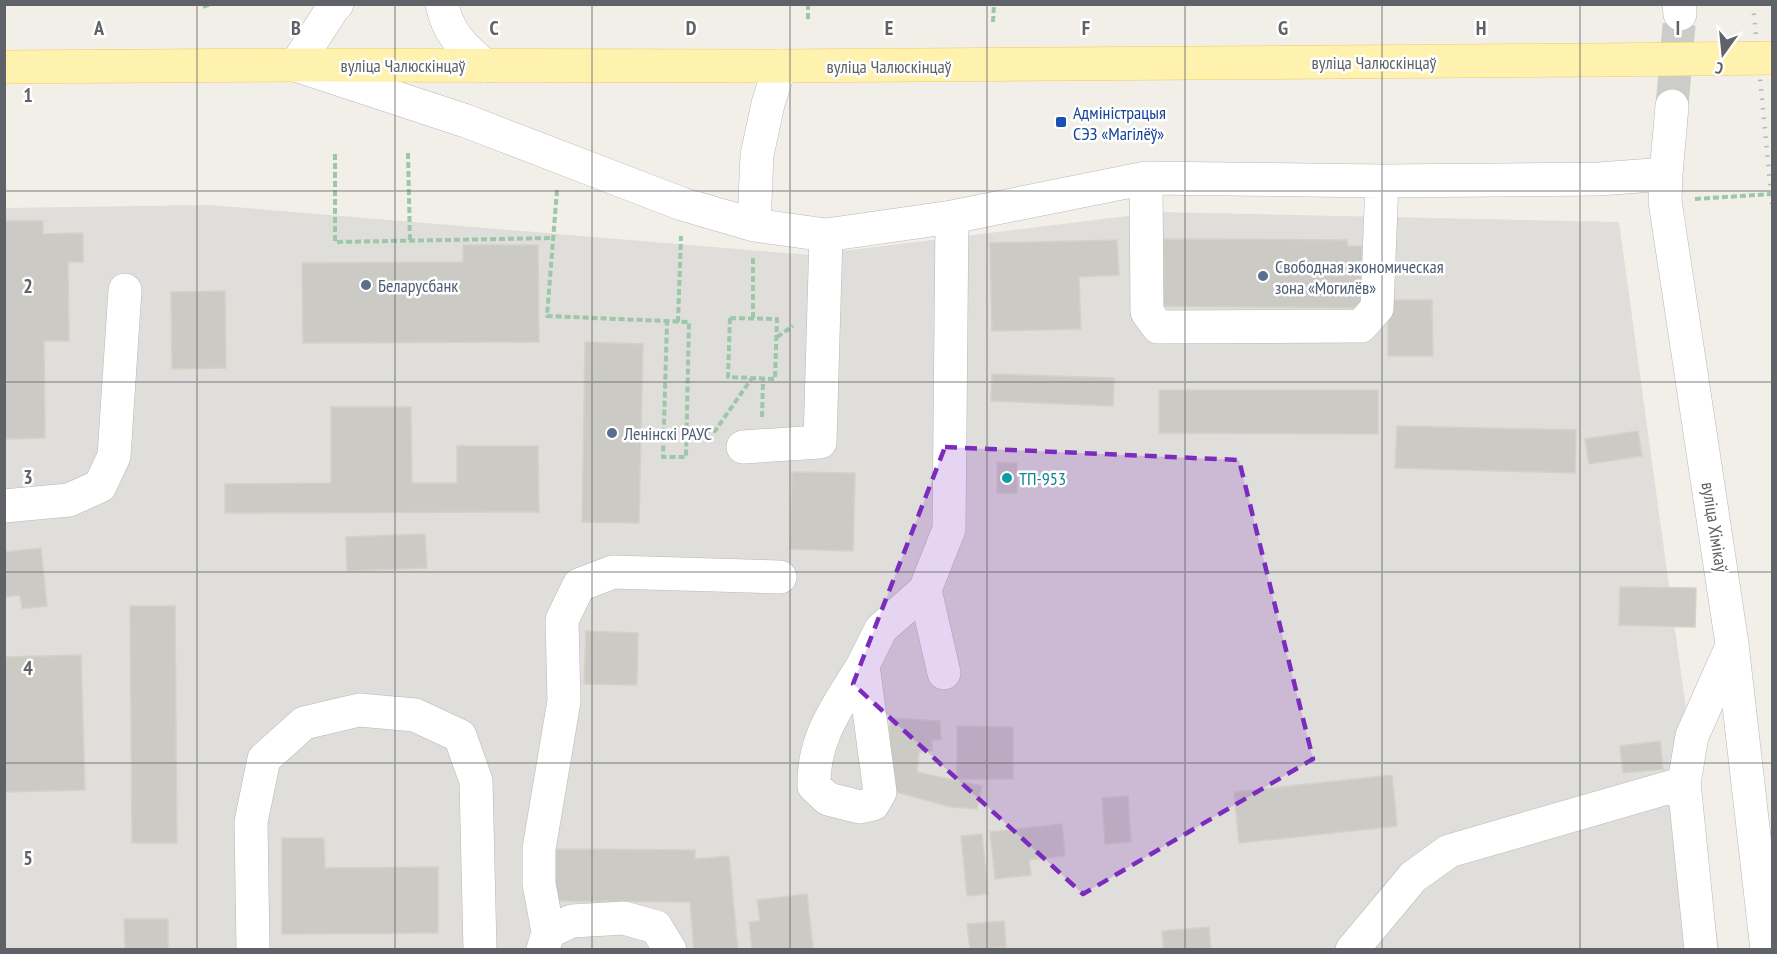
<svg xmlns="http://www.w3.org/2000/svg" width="1777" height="954" font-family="'PT Sans Narrow',sans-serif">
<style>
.industrial{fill:#e0deda}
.building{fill:#cccac5;stroke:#d6d1c6;stroke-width:1.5}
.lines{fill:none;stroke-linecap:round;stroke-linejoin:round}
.minor-tunnel{stroke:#ccccc8;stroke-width:33;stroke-dasharray:33 16;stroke-linecap:butt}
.minor-casing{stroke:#b5b8bc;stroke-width:34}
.major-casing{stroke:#f2c960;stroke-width:34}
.path{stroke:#9cc7a9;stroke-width:4;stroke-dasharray:6 3;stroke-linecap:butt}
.minor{stroke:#fff;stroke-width:33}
.major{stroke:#fff2af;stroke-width:33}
.rail{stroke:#b6b7b8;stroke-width:4.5;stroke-dasharray:1.5 8;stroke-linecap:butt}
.major-bridge-casing{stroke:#f2c960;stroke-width:34;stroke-linecap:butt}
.major-bridge{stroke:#fff2af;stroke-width:33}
.marked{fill:#7b2cbf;fill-opacity:0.2;stroke:#7b2cbf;stroke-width:4.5;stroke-dasharray:12 8;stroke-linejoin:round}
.grid{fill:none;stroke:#5f6368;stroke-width:1.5;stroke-opacity:0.55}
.transit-dot{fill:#1a4fb4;stroke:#fff;stroke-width:2}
.service-dot{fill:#5c6f8a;stroke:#fff;stroke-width:2}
.culture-dot{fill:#0f9aa8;stroke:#fff;stroke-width:2}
.labels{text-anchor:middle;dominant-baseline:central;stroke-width:5;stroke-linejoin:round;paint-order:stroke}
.street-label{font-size:18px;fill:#5f6368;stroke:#fff}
.transit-label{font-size:18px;fill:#164399;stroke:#fff;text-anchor:start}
.service-label{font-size:18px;fill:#4e5e75;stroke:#fff;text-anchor:start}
.culture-label{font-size:18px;fill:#0d838f;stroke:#fff;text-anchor:start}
.grid-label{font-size:20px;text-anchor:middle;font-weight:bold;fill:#5f6368;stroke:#fff;stroke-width:5;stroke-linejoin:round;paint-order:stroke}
</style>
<rect width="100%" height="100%" fill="#f1efe8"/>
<path class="industrial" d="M 210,205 L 809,255 L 1160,212 L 1619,222 L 1719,949 L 5,949 L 4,208 Z"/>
<path class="building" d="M 4,221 L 43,221 L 43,234 L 83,233 L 83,262 L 68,262 L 69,341 L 44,341 L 45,438 L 4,439 Z
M 1164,239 L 1347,240 L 1347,246 L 1362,246 L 1362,308 L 1163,306 Z
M 1117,240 L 1119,275 L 1079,277 L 1081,329 L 992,331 L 990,243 Z
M 463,245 L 538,245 L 539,342 L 303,343 L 302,263 L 463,262 Z
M 225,291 L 226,368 L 172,369 L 171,292 Z
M 1388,300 L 1432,300 L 1433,356 L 1388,356 Z
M 585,342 L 643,344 L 639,523 L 582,522 Z
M 992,374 L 1114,378 L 1113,406 L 991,401 Z
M 1159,390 L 1378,390 L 1378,434 L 1159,433 Z
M 331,407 L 411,407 L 412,483 L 457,483 L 457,446 L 538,446 L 539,512 L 225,513 L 225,484 L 331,483 Z
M 1397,426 L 1576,430 L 1575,473 L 1395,468 Z
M 1638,431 L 1642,456 L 1589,464 L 1585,439 Z
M 997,462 L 1017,463 L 1017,493 L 997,493 Z
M 792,472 L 855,473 L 853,551 L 790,549 Z
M 425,534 L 427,568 L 347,571 L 346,537 Z
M 41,548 L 47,606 L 22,609 L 20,595 L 4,597 L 4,552 Z
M 1620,587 L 1696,588 L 1695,627 L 1619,625 Z
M 130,606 L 175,606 L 177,843 L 132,843 Z
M 586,631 L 638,633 L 637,685 L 584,684 Z
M 81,655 L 85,790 L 4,792 L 4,657 Z
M 890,718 L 940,721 L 941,740 L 932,740 L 932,751 L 919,752 L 917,772 L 982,786 L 977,809 L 951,807 L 888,790 Z
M 957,726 L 1013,727 L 1013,779 L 957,779 Z
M 1660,741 L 1663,769 L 1623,773 L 1620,746 Z
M 1392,775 L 1397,826 L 1239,843 L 1234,792 Z
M 1128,796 L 1131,842 L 1105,844 L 1102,798 Z
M 1062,824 L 1065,856 L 1029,860 L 1031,875 L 995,879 L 990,832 Z
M 982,834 L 988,894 L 967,896 L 961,836 Z
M 282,838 L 324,838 L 325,868 L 438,867 L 438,933 L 282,934 Z
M 552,849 L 695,850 L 695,859 L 729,856 L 738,950 L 694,950 L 690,902 L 551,901 Z
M 807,894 L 813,948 L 752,950 L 749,922 L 760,921 L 757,900 Z
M 124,919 L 168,919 L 168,950 L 125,950 Z
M 1004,921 L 1006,947 L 970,950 L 967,924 Z
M 1209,927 L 1211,950 L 1164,950 L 1162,931 Z"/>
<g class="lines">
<path class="minor-tunnel" d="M 1672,106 L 1680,14"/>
<g class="minor-casing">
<path id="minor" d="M 337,4 L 333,8 L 296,65 L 466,121 L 682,204 L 754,225 L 826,235 L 952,217 L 1146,178 L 1382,181 L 1599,179 L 1666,174
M 442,4 C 448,34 463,47 485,66
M 1679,4 L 1680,14
M 1672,106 L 1666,174 L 1665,201 L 1732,644 L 1767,950
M 1146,178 L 1147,312 L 1158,327 L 1361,326 L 1377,308 L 1382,181
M 754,225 L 757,155 L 768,104 L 780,66
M 743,447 L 820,442 L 826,235
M 4,506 L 69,500 L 100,486 L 114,456 L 125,290
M 925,590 L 944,673
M 863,665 C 839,705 813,736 814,786 L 828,799 L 860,807 L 873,804 L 880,792 L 863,665 L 881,629 L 925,590 L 949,529 L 952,217
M 548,932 L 539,884 L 539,849 L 564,701 L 562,620 L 579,585 L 613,572 L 780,577
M 253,950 L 251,822 L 264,759 L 304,723 L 359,710 L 415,715 L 460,736 L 476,781 L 480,950
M 543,950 L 548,932 L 572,921 L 624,918 L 656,927 L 670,950
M 1352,950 L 1413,877 L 1449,851 L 1684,783
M 1701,950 L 1684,783 L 1692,736 L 1732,646"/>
</g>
<g class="major-casing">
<path id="major" d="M 4,67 L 296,65 L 780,66 L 1598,60"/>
</g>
<path class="path" d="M 808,4 L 808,20
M 203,7 L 211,4
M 993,22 L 994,4
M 408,153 L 410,242
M 335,154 L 335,242 L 554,238
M 557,190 L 547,316 L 689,322 L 686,457 L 663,457 L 667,322
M 1695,199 L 1772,194
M 730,318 L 777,319 L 775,379 L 728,377 Z
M 753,318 L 753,256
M 678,322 L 681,236
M 777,337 L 793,326
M 762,417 L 763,379
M 686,430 L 715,431 L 752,378"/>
<use href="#minor" class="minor"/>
<use href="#major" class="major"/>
<path class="rail" d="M 1753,4 L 1772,204"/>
<g class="major-bridge-casing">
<path id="major-bridge" d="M 1598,60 L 1772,58"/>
</g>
<use href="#major-bridge" class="major-bridge"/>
</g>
<path class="marked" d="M 945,447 L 1239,460 L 1313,759 L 1083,894 L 853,684 Z"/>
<path class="grid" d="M 197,4 L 197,950M 395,4 L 395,950M 592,4 L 592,950M 790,4 L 790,950M 987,4 L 987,950M 1185,4 L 1185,950M 1382,4 L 1382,950M 1580,4 L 1580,950M 4,191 L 1772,191M 4,382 L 1772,382M 4,572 L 1772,572M 4,763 L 1772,763"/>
<rect class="transit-dot" x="1055" y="116" width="12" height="12" rx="3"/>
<g class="service-dot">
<circle cx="1263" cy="276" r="6"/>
<circle cx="366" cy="285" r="6"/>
<circle cx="612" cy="433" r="6"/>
</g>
<circle class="culture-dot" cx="1007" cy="478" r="6"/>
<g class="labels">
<g class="street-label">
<text x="1374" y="62">вуліца Чалюскінцаў</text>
<text x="403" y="65">вуліца Чалюскінцаў</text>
<text x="889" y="66">вуліца Чалюскінцаў</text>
<text transform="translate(1715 527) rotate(81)">вуліца Хімікаў</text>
</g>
<g class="transit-label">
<text x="1073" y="112">Адміністрацыя<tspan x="1073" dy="21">СЭЗ «Магілёў»</tspan></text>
</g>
<g class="service-label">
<text x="1275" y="266">Свободная экономическая<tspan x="1275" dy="21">зона «Могилёв»</tspan></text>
<text x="378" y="285">Беларусбанк</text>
<text x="624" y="433">Ленінскі РАУС</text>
</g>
<g class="culture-label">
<text x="1019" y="478">ТП-953</text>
</g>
</g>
<g class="grid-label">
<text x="99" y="35">A</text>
<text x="296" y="35">B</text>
<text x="494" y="35">C</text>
<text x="691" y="35">D</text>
<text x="889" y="35">E</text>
<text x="1086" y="35">F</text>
<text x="1283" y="35">G</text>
<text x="1481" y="35">H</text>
<text x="1678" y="35">I</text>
<text x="28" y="102">1</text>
<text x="28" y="293">2</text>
<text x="28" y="484">3</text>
<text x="28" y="675">4</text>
<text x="28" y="865">5</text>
</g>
<rect width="1777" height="954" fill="none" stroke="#5f6368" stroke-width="12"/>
<g transform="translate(1723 54) rotate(195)" stroke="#ffffff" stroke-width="4.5" paint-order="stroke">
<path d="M0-4.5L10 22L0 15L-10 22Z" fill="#5f6368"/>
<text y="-9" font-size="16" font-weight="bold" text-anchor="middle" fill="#5f6368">С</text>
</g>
</svg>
